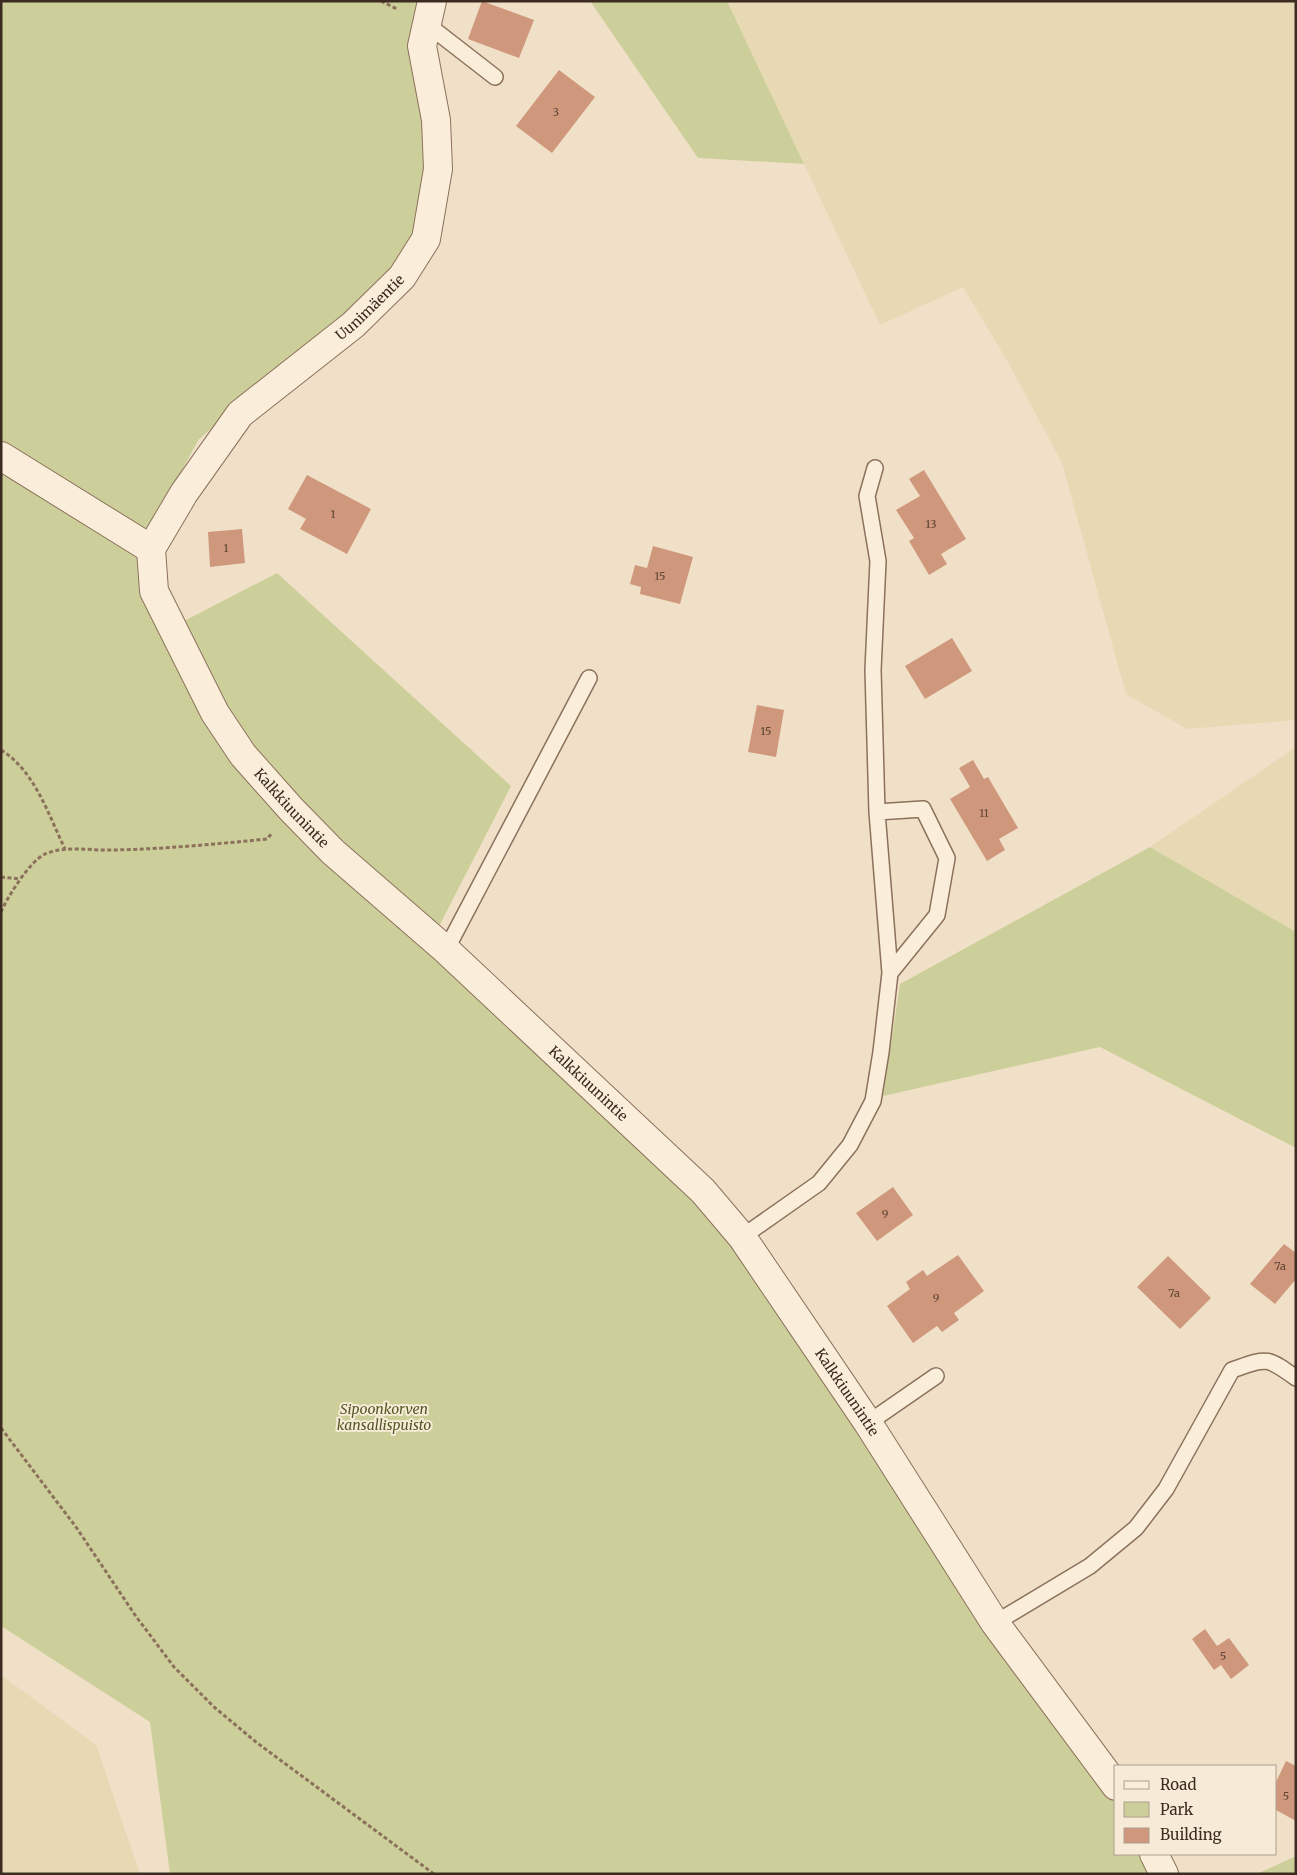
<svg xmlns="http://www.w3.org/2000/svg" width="1297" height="1875" font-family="Merriweather,serif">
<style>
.farmland{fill:#e6d9b4}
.green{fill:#cdcf9a}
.building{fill:#cf987c}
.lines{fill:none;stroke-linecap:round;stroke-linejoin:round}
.lane-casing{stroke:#8c715c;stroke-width:18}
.street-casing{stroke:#8c715c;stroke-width:30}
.path{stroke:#8c715c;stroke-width:3;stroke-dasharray:4 2.5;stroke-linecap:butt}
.lane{stroke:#faeedb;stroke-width:15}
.street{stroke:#faeedb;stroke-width:28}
.labels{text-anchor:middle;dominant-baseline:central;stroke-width:4;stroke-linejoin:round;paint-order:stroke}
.number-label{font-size:11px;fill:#614637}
.street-label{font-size:14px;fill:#3c2b20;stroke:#f7ebd7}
.park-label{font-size:14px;font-style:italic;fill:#515926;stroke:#f7ebd7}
</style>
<rect width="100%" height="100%" fill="#f0e0c7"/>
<path class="farmland" d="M 727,1 L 1296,1 L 1296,720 L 1187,729 L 1126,694 L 1062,463 L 1009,364 L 963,287 L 880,325 Z
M 1296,747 L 1296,932 L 1150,847 Z
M 1,1675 L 96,1745 L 140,1874 L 1,1874 Z"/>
<path class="green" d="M 1,1 L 422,1 L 431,164 L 419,236 L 362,304 L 199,439 L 136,554 L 161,633 L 277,573 L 511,786 L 433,938 L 746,1233 L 1116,1787 L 1116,1854 L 1158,1854 L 1171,1874 L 170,1874 L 150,1722 L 1,1626 Z
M 590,1 L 727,1 L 804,164 L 698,158 Z
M 1150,847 L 1296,932 L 1296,1148 L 1100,1047 L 883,1096 L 900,984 Z
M 1296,1856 L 1296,1874 L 1257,1874 Z"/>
<path class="building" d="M 482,1 L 534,20 L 519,58 L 468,39 Z
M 559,70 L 595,97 L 552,153 L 516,126 Z
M 924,470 L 966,539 L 941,554 L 947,564 L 929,575 L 909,541 L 914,538 L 896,510 L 920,496 L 909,479 Z
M 307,475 L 371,509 L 347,554 L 300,529 L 306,519 L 288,509 Z
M 242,529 L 245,563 L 210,567 L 208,532 Z
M 653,546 L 693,557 L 680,604 L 640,594 L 641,587 L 630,584 L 635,565 L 647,568 Z
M 952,638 L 972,671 L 925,699 L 905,666 Z
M 757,705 L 784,710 L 776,757 L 748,752 Z
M 973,760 L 984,779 L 988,777 L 1018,828 L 999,839 L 1005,850 L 987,861 L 950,799 L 970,787 L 959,768 Z
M 893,1187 L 913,1215 L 877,1241 L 856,1213 Z
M 1284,1244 L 1296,1253 L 1296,1279 L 1275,1304 L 1250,1284 Z
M 958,1255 L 984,1291 L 954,1313 L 959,1320 L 942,1332 L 937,1326 L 913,1343 L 887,1306 L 910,1289 L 906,1282 L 923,1270 L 927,1276 Z
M 1168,1256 L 1211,1298 L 1180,1329 L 1137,1287 Z
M 1205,1629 L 1217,1646 L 1229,1638 L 1249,1665 L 1231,1679 L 1221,1665 L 1214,1670 L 1192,1639 Z
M 1286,1761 L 1296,1766 L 1296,1821 L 1276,1810 L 1276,1782 Z"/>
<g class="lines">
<g class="lane-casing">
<path id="lane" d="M 428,25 L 495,77
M 877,812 L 923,809 L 947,858 L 937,915 L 890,973
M 446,950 L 589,678
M 742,1237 L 819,1183 L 850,1145 L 873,1101 L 881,1052 L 890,973 L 877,812 L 873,670 L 878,561 L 867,496 L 875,468
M 868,1423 L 936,1376
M 995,1623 L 1090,1566 L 1136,1528 L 1166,1489 L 1232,1370 C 1267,1358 1266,1356 1296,1378"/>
</g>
<g class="street-casing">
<g id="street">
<path d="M 1,456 L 151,549"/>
<path id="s1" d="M 151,549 L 154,591 L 215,713 L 243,755 L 291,809 L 333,852 L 446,950 L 703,1191 L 742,1237 L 868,1423 L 995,1623 L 1116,1786"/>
<path id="s2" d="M 151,549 L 184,493 L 240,414 L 353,325 L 402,277 L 426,239 L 438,169 L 436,120 L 422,46 L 432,1"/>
<path d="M 1154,1854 L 1164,1874"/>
</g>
</g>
<path class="path" d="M 381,1 L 397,9
M 1,750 C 35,771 48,814 65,849
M 1,877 L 20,879
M 1,912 C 8,896 30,861 45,854 C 67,845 90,851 113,850 C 165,849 216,844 267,839 L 272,833
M 1,1428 L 76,1527 L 135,1615 L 174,1667 L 214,1707 L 256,1742 L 434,1874"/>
<use href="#lane" class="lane"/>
<use href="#street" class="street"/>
</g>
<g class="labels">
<g class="number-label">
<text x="556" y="112">3</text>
<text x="333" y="514">1</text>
<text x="931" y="524">13</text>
<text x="226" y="548">1</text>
<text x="660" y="576">15</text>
<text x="766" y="731">15</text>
<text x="984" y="813">11</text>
<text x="885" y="1214">9</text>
<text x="1280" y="1266">7a</text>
<text x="1174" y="1293">7a</text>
<text x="936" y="1298">9</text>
<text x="1223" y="1656">5</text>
<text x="1286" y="1796">5</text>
</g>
<g class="street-label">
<text stroke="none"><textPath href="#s2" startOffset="330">Uunimäentie</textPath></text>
<text stroke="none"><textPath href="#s1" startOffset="301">Kalkkiuunintie</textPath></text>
<text stroke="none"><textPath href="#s1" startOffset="706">Kalkkiuunintie</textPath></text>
<text stroke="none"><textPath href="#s1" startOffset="1111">Kalkkiuunintie</textPath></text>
</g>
<g class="park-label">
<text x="384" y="1409">Sipoonkorven<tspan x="384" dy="16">kansallispuisto</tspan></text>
</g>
</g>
<rect width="1297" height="1875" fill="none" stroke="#3c2b20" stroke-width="5"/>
<rect x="1114" y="1765" width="162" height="90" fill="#f7ebd7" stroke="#ac9e8e"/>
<rect x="1124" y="1781" width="25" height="8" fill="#faeedb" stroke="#ac9e8e"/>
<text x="1160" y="1790" font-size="15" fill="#3c2b20">Road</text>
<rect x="1124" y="1802" width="25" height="15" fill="#cdcf9a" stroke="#ac9e8e"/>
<text x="1160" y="1815" font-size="15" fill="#3c2b20">Park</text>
<rect x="1124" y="1828" width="25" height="15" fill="#cf987c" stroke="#ac9e8e"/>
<text x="1160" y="1840" font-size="15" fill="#3c2b20">Building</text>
</svg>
